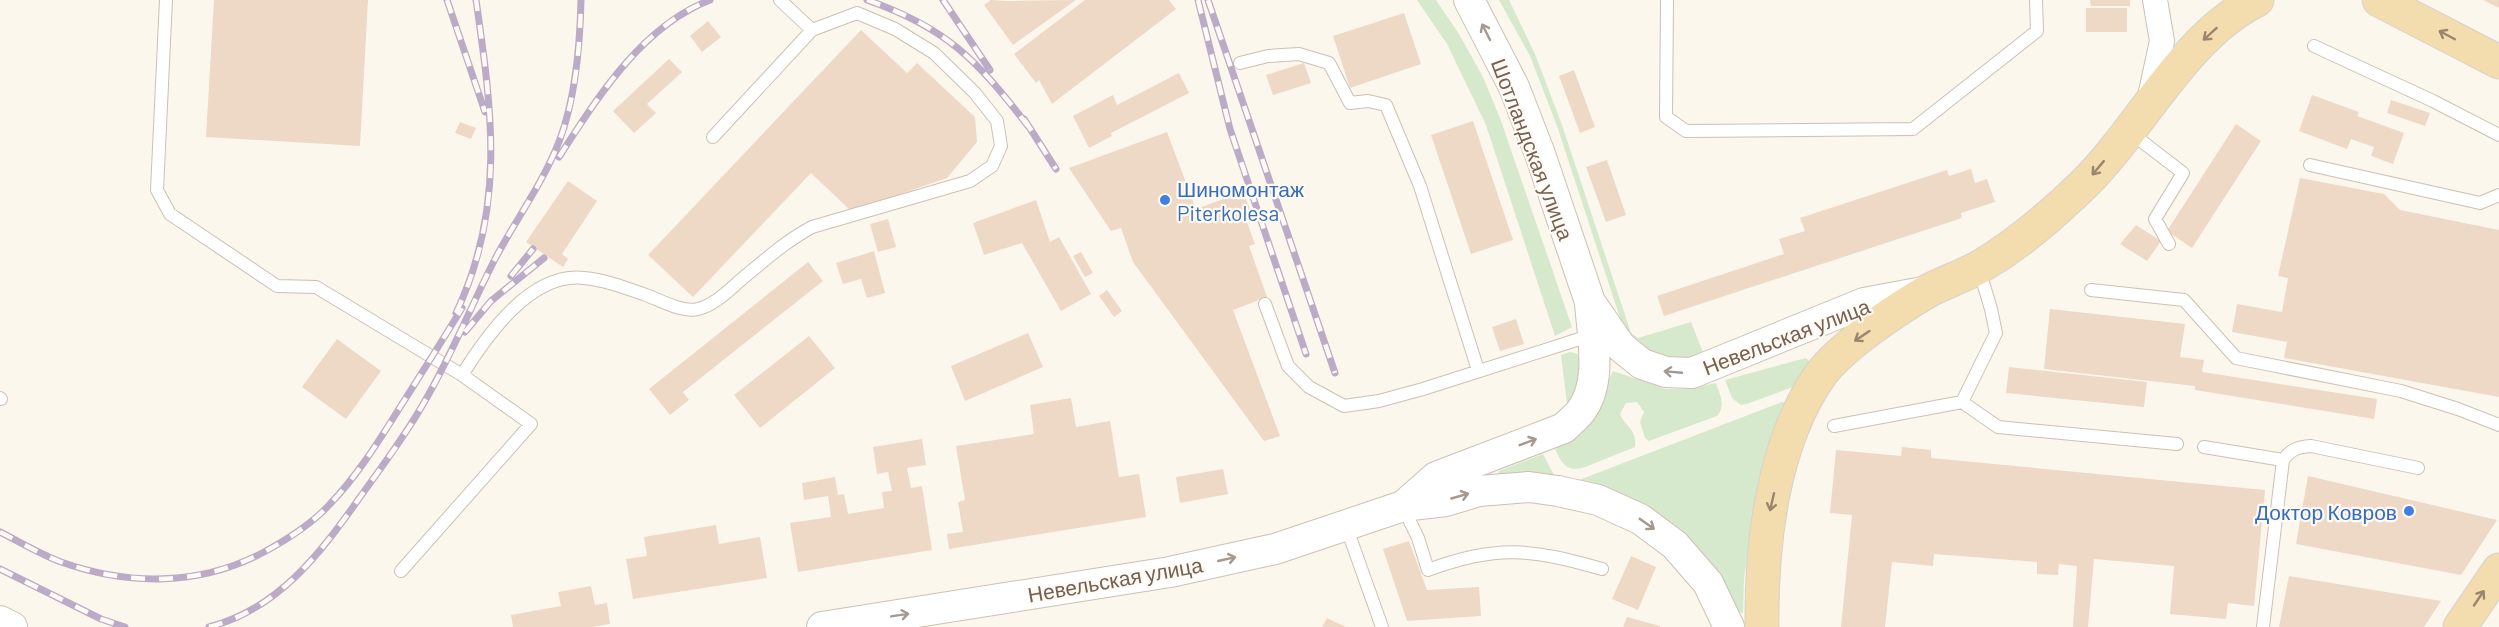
<svg xmlns="http://www.w3.org/2000/svg" width="2499" height="627" font-family="Barlow,sans-serif">
<style>
.green{fill:#d6e9cc}
.building{fill:#eed9c7}
.lines{fill:none;stroke-linecap:round;stroke-linejoin:round}
.service-casing{stroke:#cdc0b3;stroke-width:14}
.minor-casing{stroke:#cdc0b3;stroke-width:26}
.tertiary-casing{stroke:#cdc0b3;stroke-width:32}
.primary-casing{stroke:#d8d2ce;stroke-width:35}
.service{stroke:#fff;stroke-width:12}
.minor{stroke:#fff;stroke-width:24}
.tertiary{stroke:#fff;stroke-width:30}
.primary{stroke:#f3dcad;stroke-width:33}
.rail-casing{stroke:#bbabc6;stroke-width:7}
.rail{stroke:#fefaf4;stroke-width:4.5;stroke-dasharray:14;stroke-linecap:butt}
.oneway{stroke:#a5988e}
.oneway2{stroke:#9b856d}
.shop-dot{fill:#3f7fe0;stroke:#fefaf4;stroke-width:2}
.labels{text-anchor:middle;dominant-baseline:central;stroke-width:4.5;stroke-linejoin:round;paint-order:stroke}
.street-label{font-size:21px;fill:#756051;stroke:#fefaf4}
.shop-label{font-size:21px;fill:#366cbe;stroke:#fefaf4;text-anchor:start}
</style>
<rect width="100%" height="100%" fill="#fbf7ed"/>
<path class="green" d="M 1417,0 L 1436,0 L 1459,34 L 1483,77 L 1500,118 L 1572,327 L 1555,336 L 1486,125 L 1447,44 Z
M 1499,0 L 1509,0 L 1535,54 L 1562,125 L 1631,333 L 1638,338 L 1691,322 L 1704,355 C 1682,363 1654,360 1637,344 C 1631,338 1626,328 1621,321 L 1557,126 L 1530,56 Z
M 1570,352 L 1578,354 C 1582,373 1579,388 1567,404 L 1561,355 Z
M 1806,358 L 1810,362 L 1793,387 L 1747,404 L 1741,405 L 1732,398 L 1725,380 Z
M 1613,371 L 1666,389 L 1687,389 L 1716,383 C 1720,395 1726,405 1717,416 L 1649,441 L 1645,438 L 1640,422 L 1644,412 L 1637,402 L 1626,403 L 1620,414 C 1625,427 1637,428 1635,447 L 1585,467 C 1567,473 1562,464 1555,449 C 1572,440 1595,421 1603,403 C 1608,393 1607,380 1613,371 Z
M 1782,402 L 1785,403 L 1768,451 L 1755,500 L 1744,579 L 1743,613 L 1739,612 L 1721,577 L 1692,542 L 1579,480 Z
M 1543,454 L 1555,477 L 1498,474 L 1499,471 Z"/>
<path class="building" d="M 214,0 L 368,0 L 360,146 L 206,137 Z
M 991,0 L 1006,1 L 1076,0 L 1013,45 L 984,5 Z
M 1085,0 L 1169,0 L 1176,9 L 1052,104 L 1039,80 L 1036,83 L 1014,54 Z
M 2090,0 L 2130,0 L 2130,6 L 2091,6 Z
M 2483,0 L 2499,0 L 2499,8 Z
M 2086,8 L 2127,8 L 2127,32 L 2086,32 Z
M 1404,13 L 1421,64 L 1350,88 L 1333,36 Z
M 708,21 L 721,37 L 702,52 L 690,36 Z
M 861,30 L 907,73 L 917,63 L 975,117 L 977,142 L 947,178 L 851,211 L 811,173 L 693,297 L 648,255 Z
M 669,59 L 682,72 L 647,104 L 656,113 L 634,133 L 613,111 Z
M 1304,63 L 1311,83 L 1273,95 L 1266,75 Z
M 1574,70 L 1595,127 L 1580,133 L 1559,76 Z
M 1179,73 L 1189,93 L 1111,133 L 1112,136 L 1089,148 L 1073,116 L 1113,95 L 1117,105 Z
M 2312,95 L 2359,112 L 2357,116 L 2404,133 L 2393,164 L 2371,156 L 2374,147 L 2351,139 L 2347,149 L 2299,131 Z
M 2391,100 L 2430,113 L 2425,126 L 2387,113 Z
M 1473,121 L 1513,240 L 1471,254 L 1431,135 Z
M 460,122 L 476,128 L 471,139 L 455,133 Z
M 2236,124 L 2261,141 L 2192,248 L 2167,231 Z
M 1167,132 L 1196,209 L 1243,192 L 1251,211 L 1244,214 L 1255,244 L 1249,246 L 1267,297 L 1233,310 L 1280,436 L 1264,441 L 1133,262 L 1121,228 L 1111,231 L 1069,168 Z
M 1607,160 L 1626,215 L 1606,222 L 1586,167 Z
M 1971,169 L 1975,183 L 1987,179 L 1995,202 L 1961,213 L 1962,218 L 1664,316 L 1657,296 L 1784,254 L 1779,239 L 1805,231 L 1800,218 L 1947,170 L 1949,176 Z
M 2300,178 L 2384,194 L 2400,210 L 2499,230 L 2499,397 L 2284,358 L 2287,342 L 2232,332 L 2237,304 L 2282,312 L 2288,278 L 2278,276 Z
M 568,181 L 597,201 L 562,254 L 568,259 L 563,267 L 526,242 Z
M 1036,200 L 1050,242 L 1059,237 L 1091,294 L 1061,311 L 1022,243 L 984,255 L 973,223 Z
M 888,219 L 896,247 L 878,252 L 870,224 Z
M 2136,225 L 2161,241 L 2147,261 L 2120,244 Z
M 874,251 L 885,293 L 867,298 L 861,279 L 843,284 L 836,263 Z
M 1081,252 L 1093,273 L 1085,277 L 1073,256 Z
M 808,262 L 823,281 L 683,392 L 689,400 L 670,415 L 649,389 Z
M 1107,290 L 1122,311 L 1114,317 L 1099,296 Z
M 2050,309 L 2185,324 L 2180,357 L 2204,360 L 2202,372 L 2377,399 L 2374,419 L 2195,390 L 2195,386 L 2044,369 Z
M 1516,319 L 1524,344 L 1500,351 L 1492,327 Z
M 1028,333 L 1043,367 L 965,401 L 951,366 Z
M 809,336 L 835,368 L 760,428 L 734,395 Z
M 337,339 L 381,371 L 346,419 L 302,387 Z
M 2009,367 L 2147,382 L 2144,407 L 2006,393 Z
M 1071,398 L 1076,427 L 1110,421 L 1119,477 L 1139,474 L 1146,517 L 949,549 L 947,534 L 963,532 L 958,502 L 965,500 L 956,446 L 1034,434 L 1030,405 Z
M 922,439 L 926,465 L 907,468 L 911,488 L 922,486 L 932,550 L 798,572 L 790,523 L 831,517 L 828,496 L 804,500 L 802,483 L 835,477 L 838,495 L 844,494 L 848,514 L 884,508 L 882,492 L 892,491 L 888,472 L 877,474 L 873,447 Z
M 1902,447 L 1931,450 L 1931,458 L 2265,490 L 2254,606 L 2228,603 L 2226,619 L 2170,614 L 2174,566 L 2094,559 L 2088,627 L 2073,627 L 2077,566 L 2059,564 L 2058,575 L 2037,574 L 2037,562 L 1934,554 L 1933,566 L 1892,562 L 1885,627 L 1841,627 L 1852,515 L 1830,513 L 1836,450 L 1901,456 Z
M 1223,469 L 1228,494 L 1180,503 L 1176,477 Z
M 2308,476 L 2497,520 L 2461,575 L 2296,544 Z
M 716,525 L 719,544 L 760,537 L 767,578 L 633,599 L 626,559 L 647,556 L 644,537 Z
M 1409,541 L 1427,590 L 1479,587 L 1481,616 L 1407,621 L 1383,549 Z
M 1631,556 L 1656,567 L 1638,610 L 1612,599 Z
M 2289,576 L 2441,601 L 2424,627 L 2279,627 Z
M 591,586 L 595,605 L 607,603 L 610,624 L 593,627 L 513,627 L 511,615 L 561,606 L 558,592 Z
M 1627,617 L 1660,626 L 1660,627 L 1623,627 Z
M 1327,618 L 1346,627 L 1322,627 Z"/>
<g class="lines">
<g class="service-casing">
<path id="service" d="M 166,0 L 157,190 L 170,214 L 277,286 L 316,287 L 462,375 C 487,335 531,272 584,278 C 605,280 626,288 646,295 C 660,300 682,313 698,309 C 715,305 730,289 743,278 C 765,260 786,241 812,227 L 970,181 L 992,166 L 1001,146 L 997,121 L 975,93 L 934,53 L 895,29 L 857,13 L 812,30 L 713,137
M 780,0 L 812,30
M 1667,0 L 1666,117 L 1686,131 L 1913,129 L 2037,31 L 2036,0
M 2314,46 L 2433,101 L 2499,135
M 1240,63 L 1268,56 L 1299,54 L 1329,63 L 1350,103 L 1368,101 L 1386,105 L 1420,186 L 1478,370
M 2131,133 L 2183,173 L 2155,219 L 2169,244
M 2310,165 L 2480,203 L 2499,195
M 2091,290 L 2184,300 L 2236,358 L 2401,391 L 2458,409 L 2499,425
M 1265,304 L 1288,366 L 1309,387 L 1344,406 L 1379,401 L 1423,389 L 1592,335
M 0,398 L 1,399
M 1962,402 L 1998,427 L 2177,444
M 1834,426 L 1962,402 L 1996,333 L 1991,309 L 1979,269
M 2204,447 L 2283,460
M 1403,507 L 1418,538 L 1428,570 C 1497,544 1533,549 1602,569
M 1346,526 L 1382,627
M 401,571 L 531,424 L 462,375
M 2263,627 L 2283,460 C 2291,449 2298,447 2311,446 L 2418,468"/>
</g>
<g class="minor-casing">
<path id="minor" d="M 2149,101 L 2162,41 L 2155,0"/>
</g>
<g class="tertiary-casing">
<path id="tertiary" d="M 1469,0 L 1514,87 L 1540,154 L 1590,302 L 1621,347 L 1642,364 L 1666,372 L 1692,373 L 1864,303 L 1923,292
M 1403,506 L 1436,477 L 1564,428 C 1569,423 1576,417 1581,411 C 1603,381 1592,336 1590,302
M 0,621 L 12,627
M 822,627 L 1170,572 L 1275,549 L 1403,506 L 1446,501 L 1479,491 L 1529,487 L 1558,491 L 1598,500 L 1640,519 L 1675,545 L 1708,583 L 1729,627"/>
</g>
<g class="primary-casing">
<path id="primary" d="M 2379,0 L 2499,62
M 1762,627 C 1761,545 1772,443 1821,374 C 1842,346 1897,309 1928,291 C 1945,282 1964,276 1981,266 C 2020,243 2052,215 2084,184 C 2141,128 2184,36 2257,0
M 2460,627 L 2499,570"/>
</g>
<use href="#service" class="service"/>
<use href="#minor" class="minor"/>
<use href="#tertiary" class="tertiary"/>
<use href="#primary" class="primary"/>
<g class="rail-casing">
<path id="rail" d="M 447,0 L 485,112
M 867,0 C 947,28 977,60 1028,126
M 943,0 L 990,70
M 1198,0 L 1230,129 L 1306,354
M 1208,0 L 1335,373
M 1024,119 L 1056,169
M 559,157 C 598,97 641,27 710,0
M 511,276 L 533,249
M 456,313 C 506,208 492,111 476,0
M 465,332 L 491,301 L 544,258
M 0,532 C 20,542 40,554 61,562 C 129,586 200,586 264,552 C 288,539 312,524 330,504 C 356,477 377,444 397,412 C 419,377 441,343 462,308
M 0,569 L 101,619 L 125,627
M 209,627 C 278,609 319,555 358,500 C 380,469 403,439 422,406 C 450,359 470,308 495,259 C 516,219 544,182 560,139 C 576,96 580,46 581,0"/>
</g>
<use href="#rail" class="rail"/>
</g>
<defs><path id="oneway-shaft" d="M-6 0H5M1.5-3L5.5 0L1.5 3" fill="none" stroke-width="1.6" stroke-linecap="round" stroke-linejoin="round" transform="scale(1.5)"/></defs>
<g class="oneway">
<use href="#oneway-shaft" transform="translate(1486 32) rotate(-117)"/>
<use href="#oneway-shaft" transform="translate(1673 372) rotate(-175)"/>
<use href="#oneway-shaft" transform="translate(1528 442) rotate(-21)"/>
<use href="#oneway-shaft" transform="translate(1460 496) rotate(-16)"/>
<use href="#oneway-shaft" transform="translate(1647 524) rotate(35)"/>
<use href="#oneway-shaft" transform="translate(1227 559) rotate(-13)"/>
<use href="#oneway-shaft" transform="translate(900 615) rotate(-9)"/>
</g>
<g class="oneway2">
<use href="#oneway-shaft" transform="translate(2210 34) rotate(138)"/>
<use href="#oneway-shaft" transform="translate(2447 35) rotate(-152)"/>
<use href="#oneway-shaft" transform="translate(2098 168) rotate(130)"/>
<use href="#oneway-shaft" transform="translate(1862 336) rotate(146)"/>
<use href="#oneway-shaft" transform="translate(1772 502) rotate(103)"/>
<use href="#oneway-shaft" transform="translate(2479 598) rotate(-56)"/>
</g>
<g class="shop-dot">
<circle cx="1165" cy="200" r="6"/>
<circle cx="2409" cy="511" r="6"/>
</g>
<g class="labels">
<g class="street-label">
<text transform="translate(1533 149) rotate(69)">Шотландская улица</text>
<text transform="translate(1786 336) rotate(-21)">Невельская улица</text>
<text transform="translate(1115 579) rotate(-10)">Невельская улица</text>
</g>
<g class="shop-label">
<text x="1177" y="188">Шиномонтаж<tspan x="1177" dy="24">Piterkolesa</tspan></text>
<text x="2397" y="511" text-anchor="end">Доктор Ковров</text>
</g>
</g>
</svg>
